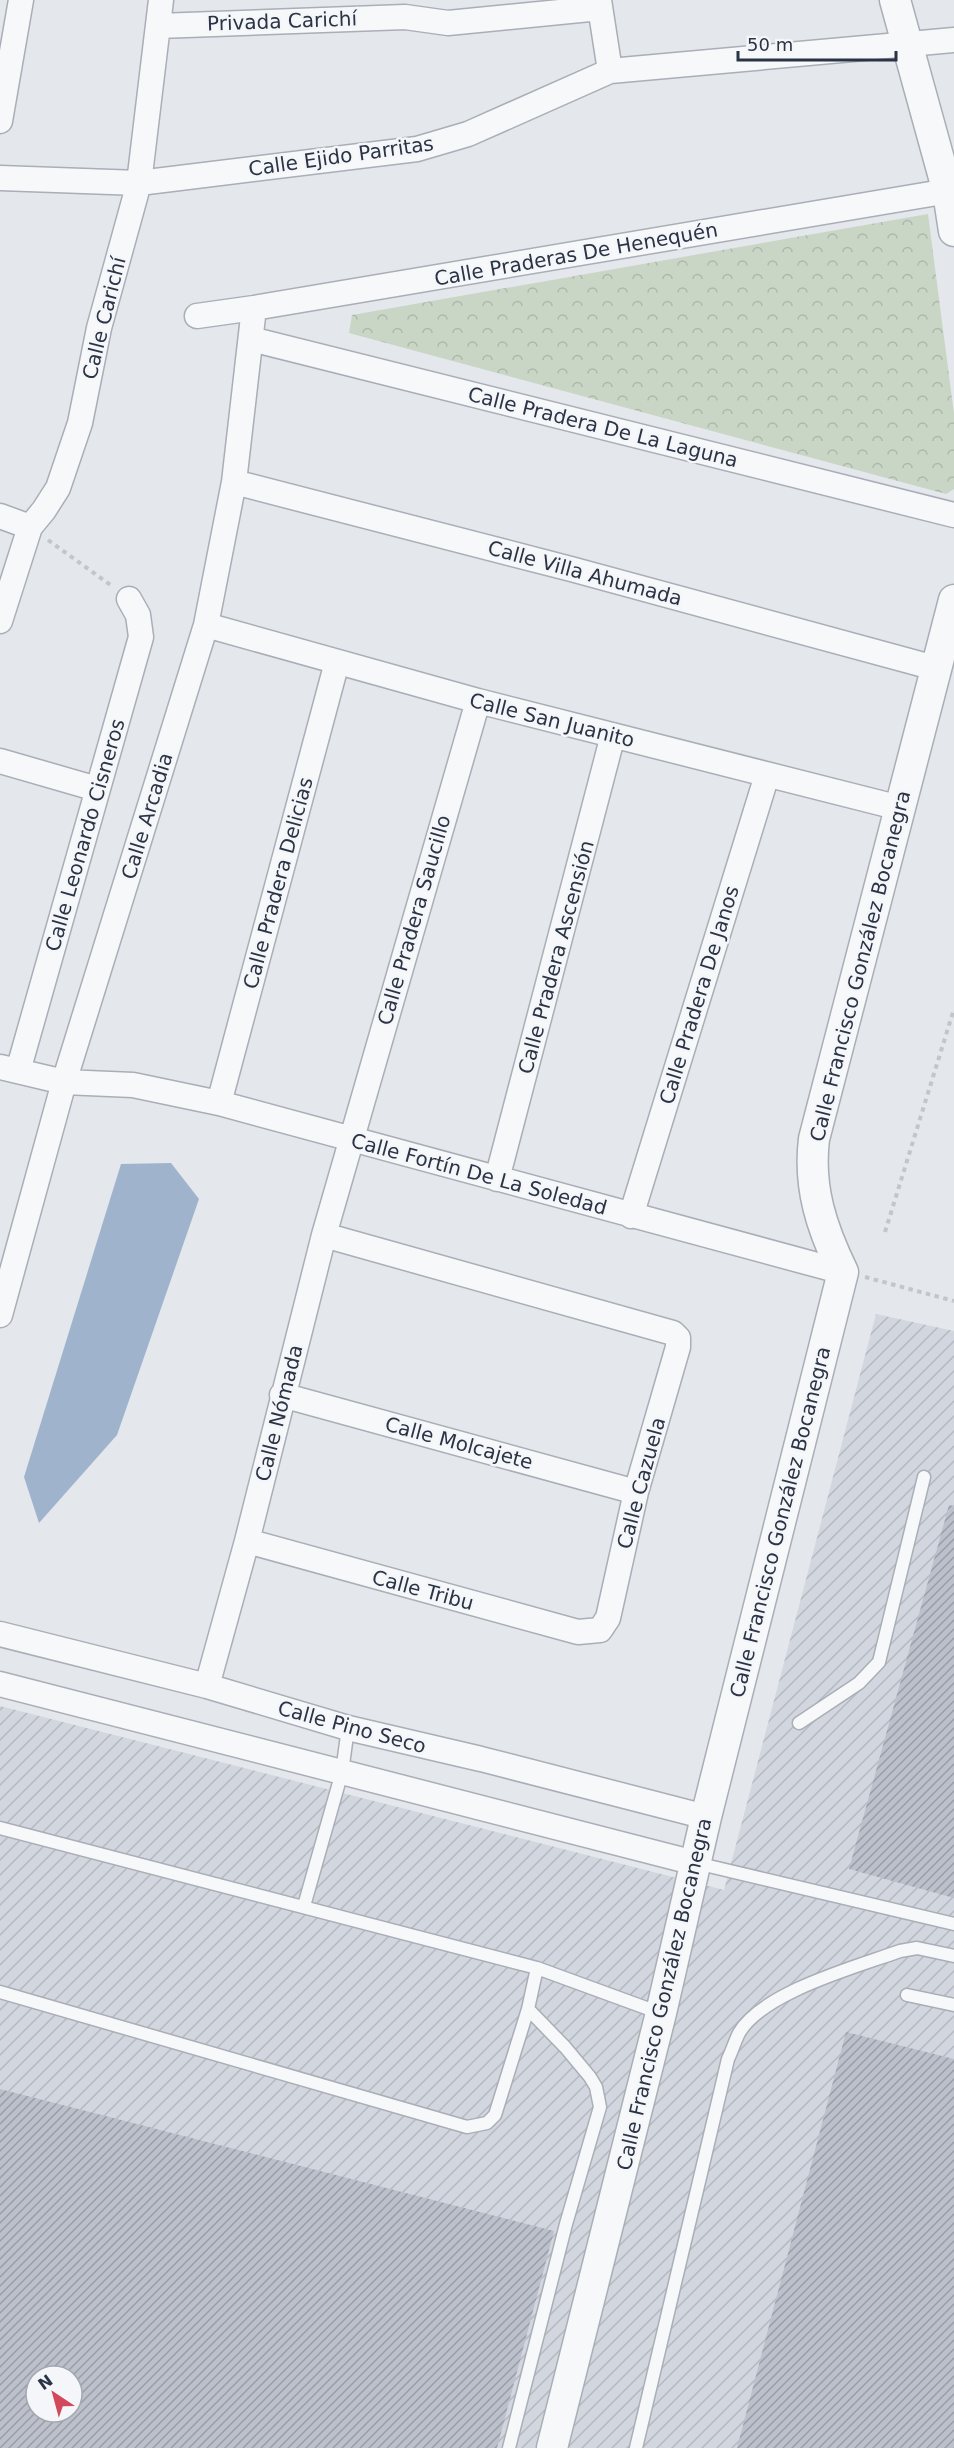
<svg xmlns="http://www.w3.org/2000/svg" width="954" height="2448" font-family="'DejaVu Sans',sans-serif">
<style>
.industrial{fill:url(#industrial-furrows);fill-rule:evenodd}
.park{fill:url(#park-crowns)}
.water{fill:#9fb4cc}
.building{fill:url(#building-hatch);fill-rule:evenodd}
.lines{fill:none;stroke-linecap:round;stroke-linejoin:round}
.service-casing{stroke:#a9aeb7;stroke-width:15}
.minor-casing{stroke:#a9aeb7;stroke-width:27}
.tertiary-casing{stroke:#a9aeb7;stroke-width:33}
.path{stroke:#c2c5cb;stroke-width:4;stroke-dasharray:4.5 4.5;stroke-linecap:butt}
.service{stroke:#f7f8fa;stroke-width:12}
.minor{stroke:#f7f8fa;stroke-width:24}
.tertiary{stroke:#f7f8fa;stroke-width:30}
.labels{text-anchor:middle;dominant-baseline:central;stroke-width:5;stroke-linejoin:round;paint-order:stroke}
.street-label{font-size:20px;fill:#2b3445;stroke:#f4f6f9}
</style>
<defs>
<pattern id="industrial-furrows" width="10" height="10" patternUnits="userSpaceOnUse" patternTransform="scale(1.5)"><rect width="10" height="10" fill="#d2d6de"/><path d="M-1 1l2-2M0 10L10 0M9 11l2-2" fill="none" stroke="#b4b8c0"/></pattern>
<pattern id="park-crowns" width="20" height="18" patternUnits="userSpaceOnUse" patternTransform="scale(1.5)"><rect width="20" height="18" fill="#c9d6c5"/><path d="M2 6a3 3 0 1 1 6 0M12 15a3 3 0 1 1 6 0" fill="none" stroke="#adb8ab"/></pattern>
<pattern id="building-hatch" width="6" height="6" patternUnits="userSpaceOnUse" patternTransform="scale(1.5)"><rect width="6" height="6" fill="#bbc0ca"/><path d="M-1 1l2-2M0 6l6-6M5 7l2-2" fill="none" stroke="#989da6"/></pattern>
</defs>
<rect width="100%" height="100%" fill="#e4e7ec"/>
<path class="industrial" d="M 876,1314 L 954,1331 L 954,2448 L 0,2448 L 0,1706 L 724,1890 ZM 36,2376 L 72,2376 L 72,2412 L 36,2412 Z"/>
<path class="park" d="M 928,214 L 954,414 L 954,489 L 946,494 L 349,333 L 352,315 Z"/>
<path class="water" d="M 171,1163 L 199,1199 L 117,1435 L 39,1523 L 24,1477 L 121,1164 Z"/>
<path class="building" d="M 949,1505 L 954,1506 L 954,1898 L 849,1869 Z
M 846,2032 L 954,2059 L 954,2448 L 737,2448 Z
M 0,2089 L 554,2231 L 497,2448 L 0,2448 ZM 36,2376 L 72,2376 L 72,2412 L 36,2412 Z"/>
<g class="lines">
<g class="service-casing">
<path id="service" d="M 799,1723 L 859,1683 L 879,1662 L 924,1477
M 0,1828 L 537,1968 L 660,2013
M 696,1863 L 954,1924
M 304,1906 L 342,1772 L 348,1728
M 0,1992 L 467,2127 L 487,2123 L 495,2115 L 528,2009 L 537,1968
M 907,1995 L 954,2005
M 509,2448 L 566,2224 L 600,2107 L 596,2087 L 590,2077 L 565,2047 L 528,2009
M 636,2448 L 728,2059 C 732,2051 735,2041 739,2033 C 763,1992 856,1967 900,1951 L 917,1948 L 954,1956"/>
</g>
<g class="minor-casing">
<path id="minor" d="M 599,0 L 610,71
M 158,26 L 405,17 L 448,23 L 600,8
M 0,121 L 21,0
M 0,178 L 139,183 L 417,149 L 468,134 L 610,71 L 954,40
M 197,316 L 254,308 L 954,190
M 251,339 L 954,515
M 234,482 L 571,569 L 935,668
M 0,516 L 30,527
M 0,621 L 30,527 L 44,510 L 58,488 L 80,423 L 99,328 L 139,183 L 161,0
M 206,625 L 478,701 L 900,808
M 0,761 L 97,789
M 0,1067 L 64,1082 L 133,1085 L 219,1103 L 843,1272
M 18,1071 L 141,637 L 138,615 L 129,599
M 219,1103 L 337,662
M 497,1179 L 613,735
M 631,1216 L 767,775
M 0,1315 L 64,1082 L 206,625 L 234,482 L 254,308
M 282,1395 L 636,1492
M 247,1541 L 578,1632 L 600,1630 L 608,1618 L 636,1492 L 678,1347 L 678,1338 L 673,1333 L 324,1235
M 0,1634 L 207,1686 L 348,1728 L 481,1759 L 706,1817
M 0,1684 L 695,1863
M 207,1686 L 247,1541 L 324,1235 L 478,701"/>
</g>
<g class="tertiary-casing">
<path id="tertiary" d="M 895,0 L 948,192 L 954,231
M 552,2448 L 661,2013 L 706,1817 L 843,1272 C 822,1229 808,1188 814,1139 L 954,600"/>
</g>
<path class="path" d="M 48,540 L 112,586
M 885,1232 L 954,1009
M 865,1277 L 954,1301"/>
<use href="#service" class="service"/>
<use href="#minor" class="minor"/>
<use href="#tertiary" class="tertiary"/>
</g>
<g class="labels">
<g class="street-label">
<text transform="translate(282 21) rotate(-2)">Privada Carichí</text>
<text transform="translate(341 156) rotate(-8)">Calle Ejido Parritas</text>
<text transform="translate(576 254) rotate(-10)">Calle Praderas De Henequén</text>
<text transform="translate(104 318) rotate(-76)">Calle Carichí</text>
<text transform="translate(603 427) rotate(14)">Calle Pradera De La Laguna</text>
<text transform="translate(585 573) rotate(15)">Calle Villa Ahumada</text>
<text transform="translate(552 720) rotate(14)">Calle San Juanito</text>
<text transform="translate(147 816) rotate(-73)">Calle Arcadia</text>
<text transform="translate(85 835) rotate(-74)">Calle Leonardo Cisneros</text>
<text transform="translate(278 883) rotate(-75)">Calle Pradera Delicias</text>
<text transform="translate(414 920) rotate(-74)">Calle Pradera Saucillo</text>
<text transform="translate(556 957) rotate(-75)">Calle Pradera Ascensión</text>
<text transform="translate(860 966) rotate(-76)">Calle Francisco González Bocanegra</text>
<text transform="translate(699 995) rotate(-73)">Calle Pradera De Janos</text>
<text transform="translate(479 1174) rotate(15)">Calle Fortín De La Soledad</text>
<text transform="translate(279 1413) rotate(-76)">Calle Nómada</text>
<text transform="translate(459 1443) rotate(15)">Calle Molcajete</text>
<text transform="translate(641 1483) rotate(-75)">Calle Cazuela</text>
<text transform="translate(780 1522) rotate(-76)">Calle Francisco González Bocanegra</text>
<text transform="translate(423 1590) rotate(15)">Calle Tribu</text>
<text transform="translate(352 1727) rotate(15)">Calle Pino Seco</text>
<text transform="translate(664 1994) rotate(-77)">Calle Francisco González Bocanegra</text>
</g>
</g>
<g transform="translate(54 2394) rotate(324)"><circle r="28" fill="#f4f6f9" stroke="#a4a8b1" stroke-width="1.5"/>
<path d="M0-4.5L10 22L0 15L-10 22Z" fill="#d1495b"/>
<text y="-9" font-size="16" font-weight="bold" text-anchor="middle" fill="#2b3445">N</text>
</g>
<path d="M738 51v9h158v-9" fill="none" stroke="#2b3445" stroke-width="3"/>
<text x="747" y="51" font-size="18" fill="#2b3445" stroke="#f4f6f9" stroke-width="4.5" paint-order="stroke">50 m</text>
</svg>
